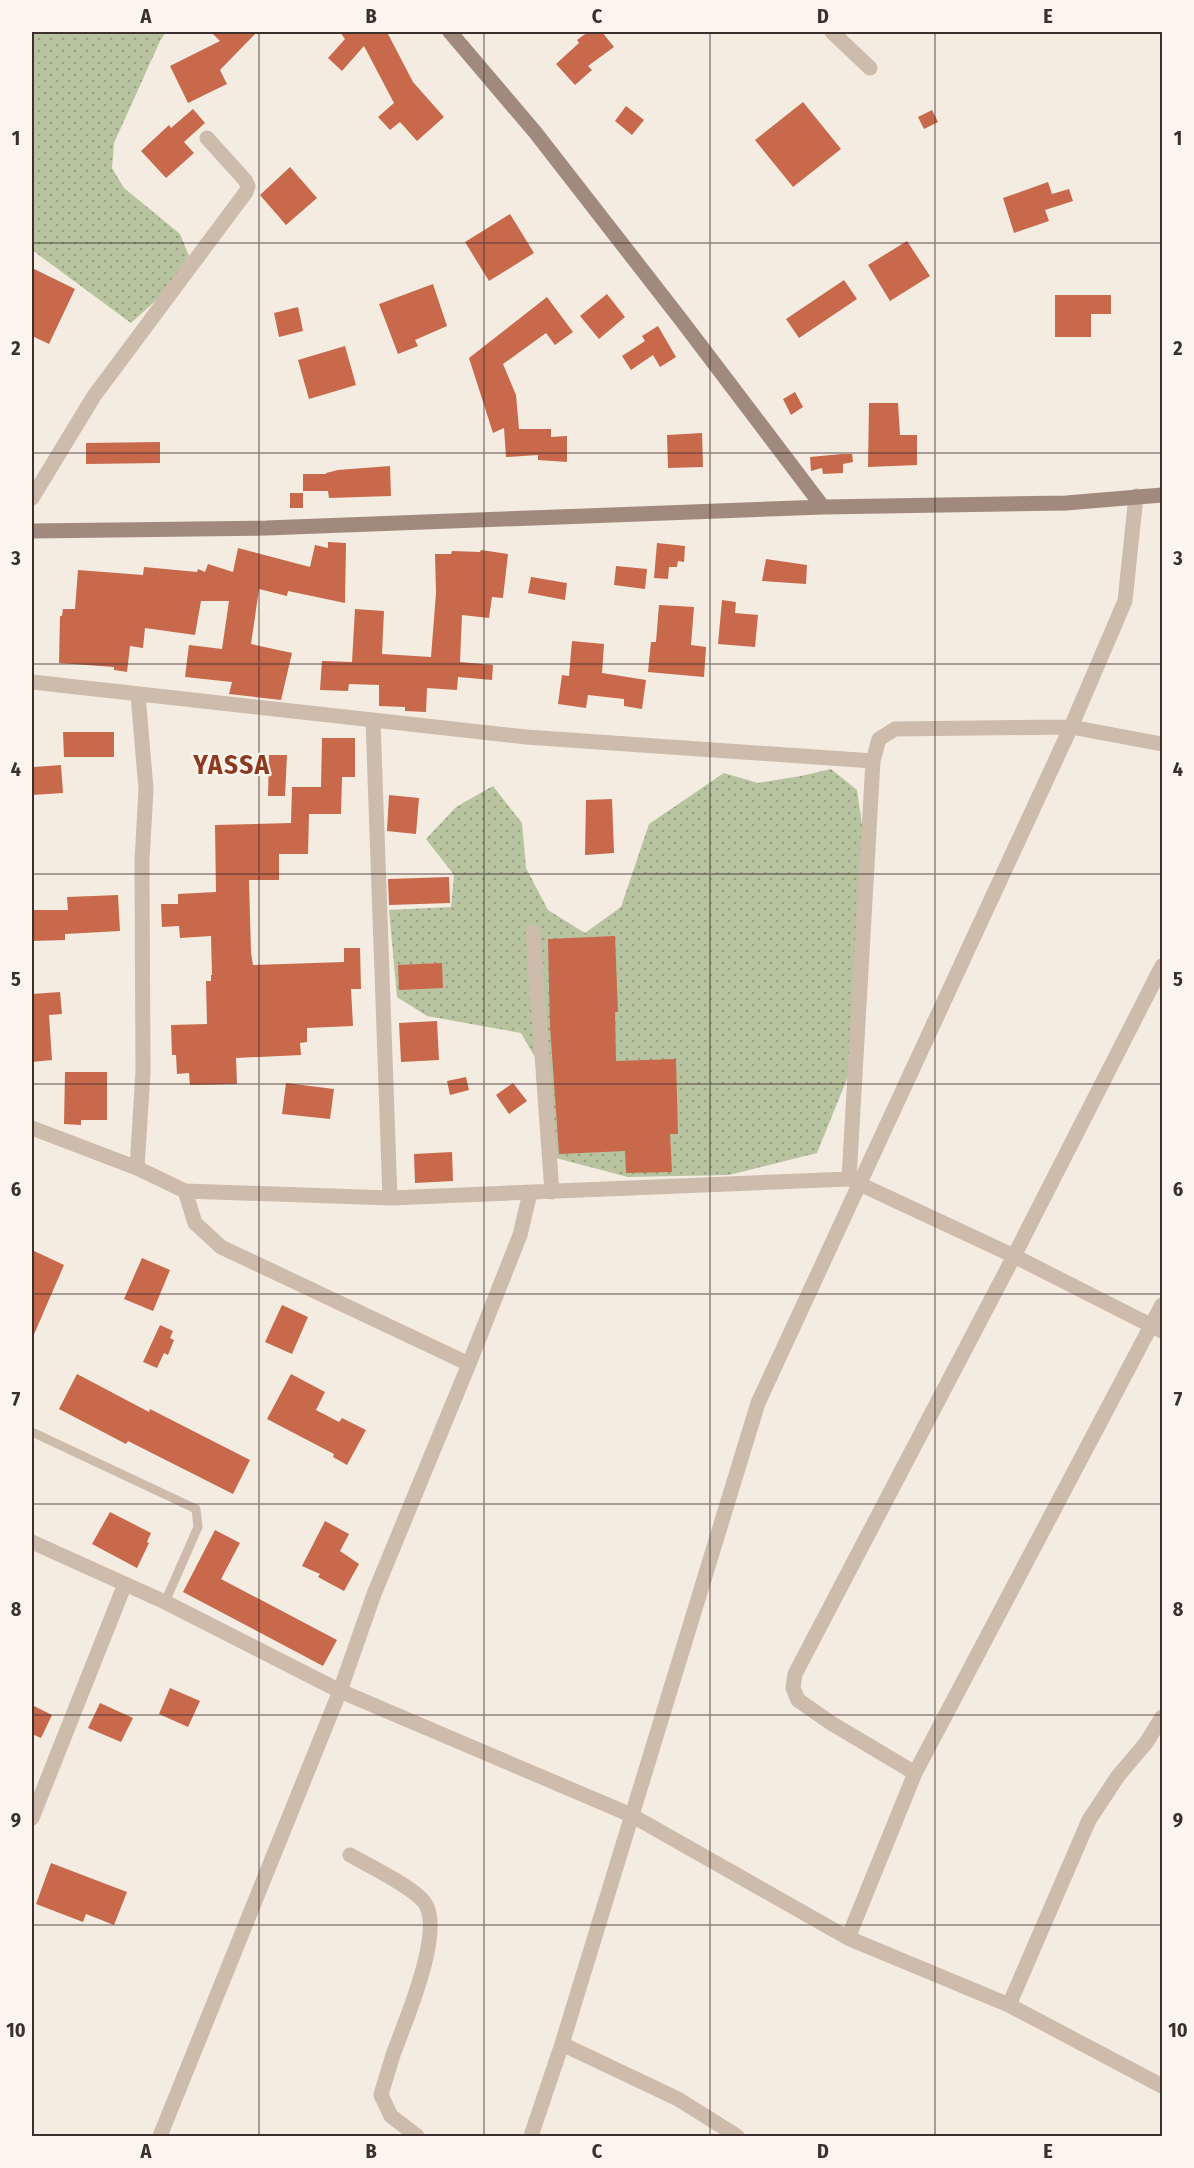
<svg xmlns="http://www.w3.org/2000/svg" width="1194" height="2168" font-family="'Fira Sans Condensed',sans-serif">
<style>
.grass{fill:url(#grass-dots)}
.building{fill:#c8694b}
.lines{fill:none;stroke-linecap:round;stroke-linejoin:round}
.service{stroke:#cdbbac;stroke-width:9}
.minor{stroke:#cdbbac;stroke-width:15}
.secondary{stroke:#a18a7d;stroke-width:15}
.grid{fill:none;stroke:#3b302b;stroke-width:1.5;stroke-opacity:0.55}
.labels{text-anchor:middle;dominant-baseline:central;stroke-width:4.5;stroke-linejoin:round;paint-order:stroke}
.district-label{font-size:27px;font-weight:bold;letter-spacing:1.5px;fill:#8c3b22;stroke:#fbf5ee}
.neatline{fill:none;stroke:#3b302b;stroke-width:2}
.grid-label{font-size:20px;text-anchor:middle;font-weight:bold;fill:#3b302b}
</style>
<defs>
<pattern id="grass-dots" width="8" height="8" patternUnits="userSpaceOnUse" patternTransform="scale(1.5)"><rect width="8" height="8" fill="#b8c4a0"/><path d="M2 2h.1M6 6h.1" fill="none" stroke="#97a083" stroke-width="1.8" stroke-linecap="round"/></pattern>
</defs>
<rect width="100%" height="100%" fill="#f4ebe1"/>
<path class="grass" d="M 32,32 L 166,32 L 160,41 L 114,143 L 112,168 L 124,188 L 180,234 L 189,256 L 162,295 L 131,323 L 32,250 Z
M 831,769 L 857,790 L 865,845 L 851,1069 L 817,1153 L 729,1175 L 628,1177 L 552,1157 L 543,1071 L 521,1033 L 427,1016 L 397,997 L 389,910 L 451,907 L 454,875 L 426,839 L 456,807 L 493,786 L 522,823 L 526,868 L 548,910 L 585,933 L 621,907 L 649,824 L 724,773 L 758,783 L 801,776 Z"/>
<path class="building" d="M 211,32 L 257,32 L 220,70 L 227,84 L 188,103 L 170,66 L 220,41 Z
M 340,32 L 387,32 L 413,82 L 444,117 L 417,141 L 400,122 L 390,130 L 378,117 L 394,103 L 364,46 L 342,71 L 328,58 L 345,39 Z
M 588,32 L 602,32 L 614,47 L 588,66 L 592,70 L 575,85 L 556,64 L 579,43 L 577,40 Z
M 803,102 L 841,149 L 793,187 L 755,140 Z
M 626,106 L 644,120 L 632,135 L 615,121 Z
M 193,109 L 205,123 L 184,142 L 194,153 L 166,178 L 141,151 L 169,125 L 171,128 Z
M 932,110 L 938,122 L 924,129 L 918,117 Z
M 290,167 L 317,198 L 286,225 L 260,195 Z
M 1048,182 L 1052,194 L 1069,189 L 1073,201 L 1045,210 L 1049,221 L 1014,233 L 1003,198 Z
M 510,214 L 534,253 L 489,281 L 465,242 Z
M 907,241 L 930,276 L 890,301 L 868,265 Z
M 32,268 L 75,289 L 49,344 L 32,336 Z
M 844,280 L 857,299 L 799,338 L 786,319 Z
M 433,284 L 447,326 L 415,340 L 418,346 L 398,354 L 379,304 Z
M 607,294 L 625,317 L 599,339 L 580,316 Z
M 1055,295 L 1111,295 L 1111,314 L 1091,314 L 1091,337 L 1055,337 Z
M 547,297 L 573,332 L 555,345 L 546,333 L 503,364 L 516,395 L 519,429 L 551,429 L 551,437 L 567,436 L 567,462 L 538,460 L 538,455 L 506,457 L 504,428 L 493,433 L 469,358 Z
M 298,307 L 303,331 L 279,337 L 274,313 Z
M 658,326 L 676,357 L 660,367 L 653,355 L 631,370 L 622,356 L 645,341 L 642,336 Z
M 345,346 L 356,385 L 309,399 L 298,360 Z
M 795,392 L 803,407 L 791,415 L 783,399 Z
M 869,403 L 898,403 L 900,435 L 917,435 L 917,465 L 868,467 Z
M 702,433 L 703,467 L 668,468 L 667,435 Z
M 160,442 L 160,463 L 86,464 L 86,443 Z
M 842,454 L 852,454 L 853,462 L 843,464 L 843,473 L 823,474 L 822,468 L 811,471 L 810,457 Z
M 390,466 L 391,496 L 329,498 L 328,491 L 303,491 L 303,474 L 326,474 L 326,473 L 338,470 Z
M 290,493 L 303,493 L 303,508 L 290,508 Z
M 328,542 L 346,543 L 345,603 L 288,591 L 287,596 L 259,589 L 251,644 L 292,653 L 281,700 L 229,694 L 232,682 L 185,677 L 189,645 L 222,649 L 229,601 L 201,601 L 195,635 L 145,628 L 143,648 L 130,646 L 127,672 L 114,670 L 114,667 L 59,663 L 60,616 L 62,616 L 63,609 L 75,609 L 78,570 L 143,575 L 144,567 L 197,572 L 198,569 L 205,572 L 208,564 L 233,572 L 238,548 L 310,567 L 315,545 L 328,548 Z
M 657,543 L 685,546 L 684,562 L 678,561 L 677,567 L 669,567 L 668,579 L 654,578 Z
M 481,550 L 508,554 L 503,598 L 492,597 L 489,618 L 462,615 L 460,662 L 493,665 L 492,680 L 458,677 L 457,690 L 427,688 L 426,712 L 405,711 L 405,707 L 379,706 L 379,685 L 349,684 L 348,691 L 320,690 L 322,661 L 352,662 L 355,609 L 384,611 L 382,654 L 431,657 L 436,593 L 435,554 L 451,554 L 452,551 L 480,552 Z
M 766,559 L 807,565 L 806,584 L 762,581 Z
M 616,566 L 647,569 L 645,589 L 614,585 Z
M 531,577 L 567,583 L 565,600 L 528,593 Z
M 722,600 L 736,602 L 735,613 L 758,615 L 755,647 L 718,644 Z
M 659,605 L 694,607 L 691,645 L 706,647 L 704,677 L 648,672 L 651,642 L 656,642 Z
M 572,641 L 604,644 L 602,673 L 646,680 L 642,709 L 624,706 L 624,699 L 588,695 L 586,708 L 558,704 L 562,675 L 569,676 Z
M 63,732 L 114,732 L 114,757 L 64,757 Z
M 322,738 L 355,738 L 355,777 L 342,777 L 341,814 L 309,814 L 308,854 L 279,854 L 279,880 L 249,880 L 251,953 L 253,965 L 344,962 L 344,948 L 360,948 L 361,989 L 351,989 L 353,1026 L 307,1028 L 307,1042 L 300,1043 L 301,1055 L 236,1058 L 237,1084 L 190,1085 L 189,1073 L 177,1074 L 176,1055 L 172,1055 L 171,1025 L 207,1024 L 206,981 L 211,981 L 211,975 L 212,975 L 211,936 L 180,938 L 179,926 L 162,927 L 161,904 L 178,904 L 178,894 L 216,892 L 215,825 L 291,823 L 292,787 L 321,787 Z
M 269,755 L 287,755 L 285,796 L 268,796 Z
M 61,765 L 63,793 L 32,795 L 32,775 L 34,775 L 34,767 Z
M 389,795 L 419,798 L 416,834 L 387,831 Z
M 612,799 L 614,853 L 585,855 L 586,800 Z
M 449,877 L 450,903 L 389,905 L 388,879 Z
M 118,895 L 120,931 L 65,934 L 65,940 L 32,941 L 32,910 L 68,910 L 67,897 Z
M 615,936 L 618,1012 L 615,1012 L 616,1061 L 676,1059 L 678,1134 L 670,1134 L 672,1172 L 626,1173 L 625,1151 L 559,1154 L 550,1026 L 548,939 Z
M 442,963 L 443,988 L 399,990 L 398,965 Z
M 60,992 L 62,1014 L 49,1015 L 52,1060 L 32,1062 L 32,994 Z
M 437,1021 L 439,1060 L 401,1062 L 399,1023 Z
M 65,1072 L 107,1072 L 107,1120 L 81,1120 L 81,1125 L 64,1124 Z
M 466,1077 L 469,1090 L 450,1095 L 447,1081 Z
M 286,1083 L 334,1089 L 330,1119 L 282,1114 Z
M 513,1083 L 527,1101 L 509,1114 L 496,1095 Z
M 452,1152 L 453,1181 L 415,1183 L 414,1154 Z
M 32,1250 L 64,1265 L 32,1339 Z
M 142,1258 L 170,1270 L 153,1311 L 124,1299 Z
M 282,1305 L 308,1317 L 292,1354 L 265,1342 Z
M 160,1325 L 173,1331 L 170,1338 L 174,1340 L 168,1355 L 164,1353 L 157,1368 L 143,1362 Z
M 77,1374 L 149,1412 L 150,1409 L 250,1460 L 233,1494 L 128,1441 L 126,1444 L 59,1409 Z
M 291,1374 L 325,1392 L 316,1410 L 339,1422 L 342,1418 L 366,1430 L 347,1465 L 333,1457 L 334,1454 L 267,1419 Z
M 110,1512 L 151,1533 L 147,1542 L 149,1543 L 137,1568 L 92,1544 Z
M 325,1521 L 349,1534 L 340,1551 L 359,1564 L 344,1591 L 318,1577 L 320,1574 L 302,1566 Z
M 215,1530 L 240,1543 L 221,1579 L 337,1640 L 323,1666 L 183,1592 Z
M 170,1688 L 200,1701 L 188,1727 L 159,1714 Z
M 100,1703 L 133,1718 L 121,1742 L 88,1728 Z
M 32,1705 L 52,1715 L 41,1738 L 32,1734 Z
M 51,1863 L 127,1892 L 114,1925 L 86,1914 L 83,1922 L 36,1904 Z"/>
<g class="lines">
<path class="service" d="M 32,1432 L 196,1509 L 198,1527 L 165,1602"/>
<path class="minor" d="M 832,32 L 870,68
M 32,498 L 94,396 L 246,192 L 248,186 L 245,180 L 207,138
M 32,682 L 526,737 L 873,761
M 138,695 L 146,789 L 142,861 L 143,1072 L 137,1168 L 185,1191 L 390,1198 L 849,1179 L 1014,1256 L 1162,1331
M 373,720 L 390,1198
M 533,932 L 552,1192
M 32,1128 L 137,1168
M 849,1179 L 873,761 L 879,739 L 895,729 L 1071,727 L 1162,744
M 185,1191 L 195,1223 L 221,1247 L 469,1364
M 32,1542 L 165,1602 L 340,1691 L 631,1815 L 848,1938 L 1009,2005 L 1162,2086
M 915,1773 L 831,1723 L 798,1700 L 793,1688 L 795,1674 L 1014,1256 L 1162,966
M 32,1818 L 125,1584
M 350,1855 C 368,1865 413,1887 424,1902 C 446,1929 404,2024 393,2055 C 389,2068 385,2081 381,2095 L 391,2116 L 417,2136
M 848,1938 L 915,1773 L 1162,1305
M 1009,2005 L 1089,1820 L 1118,1776 L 1146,1743 L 1162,1717
M 562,2044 L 678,2099 L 737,2136
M 160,2136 L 340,1691 L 374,1594 L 469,1364 L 520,1235 L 530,1193
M 531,2136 L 562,2044 L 758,1403 L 1071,727 L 1125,601 L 1136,496"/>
<path class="secondary" d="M 450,32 L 535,132 L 682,321 L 823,507
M 32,531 L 266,528 L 823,507 L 1066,503 L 1162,495"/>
</g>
<path class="grid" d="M 259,32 L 259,2136M 484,32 L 484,2136M 710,32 L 710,2136M 935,32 L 935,2136M 32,243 L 1162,243M 32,453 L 1162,453M 32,664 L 1162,664M 32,874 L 1162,874M 32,1084 L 1162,1084M 32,1294 L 1162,1294M 32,1504 L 1162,1504M 32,1715 L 1162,1715M 32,1925 L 1162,1925"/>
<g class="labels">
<g class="district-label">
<text x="232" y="765">YASSA</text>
</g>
</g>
<rect width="1194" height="2168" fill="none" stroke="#fbf5ee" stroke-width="66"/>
<rect x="33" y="33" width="1128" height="2102" class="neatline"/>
<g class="grid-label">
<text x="146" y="23">A</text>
<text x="371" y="23">B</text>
<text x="597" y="23">C</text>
<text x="823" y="23">D</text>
<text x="1048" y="23">E</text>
<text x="16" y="145">1</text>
<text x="1178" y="145">1</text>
<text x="16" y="355">2</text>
<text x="1178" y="355">2</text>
<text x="16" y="565">3</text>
<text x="1178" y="565">3</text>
<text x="16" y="776">4</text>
<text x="1178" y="776">4</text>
<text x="16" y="986">5</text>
<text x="1178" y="986">5</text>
<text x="16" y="1196">6</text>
<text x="1178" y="1196">6</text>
<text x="16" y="1406">7</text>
<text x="1178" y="1406">7</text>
<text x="16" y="1616">8</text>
<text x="1178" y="1616">8</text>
<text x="16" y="1827">9</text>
<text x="1178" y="1827">9</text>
<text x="16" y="2037">10</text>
<text x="1178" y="2037">10</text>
<text x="146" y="2158">A</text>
<text x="371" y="2158">B</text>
<text x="597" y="2158">C</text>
<text x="823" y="2158">D</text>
<text x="1048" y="2158">E</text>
</g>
</svg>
